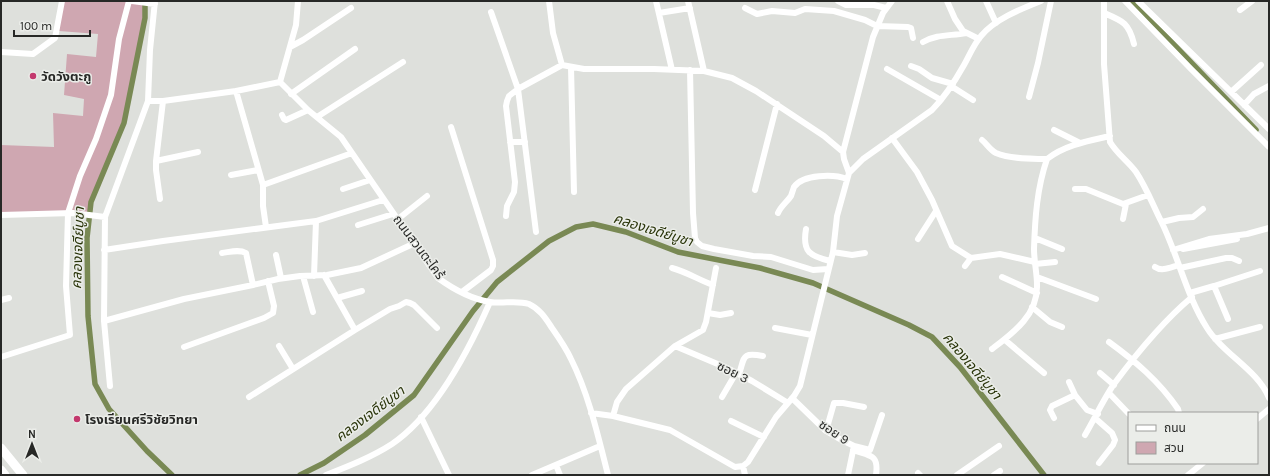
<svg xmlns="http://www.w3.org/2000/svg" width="1270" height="476" font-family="Karla,'Noto Sans Thai',sans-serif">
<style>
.green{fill:#cfa7b1}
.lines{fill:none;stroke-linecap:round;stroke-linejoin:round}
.canal{stroke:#798954;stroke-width:5.5}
.minor{stroke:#fff;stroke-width:6}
.highway{stroke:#fff;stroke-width:9}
.poi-dot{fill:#c3386d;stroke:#ebede9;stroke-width:1.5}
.labels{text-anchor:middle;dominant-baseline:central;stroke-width:3;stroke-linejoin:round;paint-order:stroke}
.poi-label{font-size:13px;font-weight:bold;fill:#272826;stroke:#ebede9;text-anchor:start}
.street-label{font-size:13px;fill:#272826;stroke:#ebede9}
.water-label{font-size:14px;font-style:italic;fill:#293409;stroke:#ebede9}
</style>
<rect width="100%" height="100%" fill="#dee0dc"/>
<path class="green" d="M63,1H145V18L124,123L91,202L90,215L1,213V145L54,147L53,113L83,116L84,99L64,95L67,54L96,57L98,34L59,31Z"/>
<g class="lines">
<path class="canal" d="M145,1V18L124,123L91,202L87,238L88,316L95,384L109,409L147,451L172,475
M1132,1L1256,130
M300,475L324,463L365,435L414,395L473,311L497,282L549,241L576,227L593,224L626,232L678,252L760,268L813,283L909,325L932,337L960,367L1044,475"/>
<path class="minor" d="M132,1L155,4
M298,1L296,25L280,82L308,110L341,137L438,278C453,289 472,299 490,302C503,304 517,300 529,304C540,309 546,319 552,328C559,338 566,348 571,359C589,395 598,436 608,475
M549,1L553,33L562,65
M656,1L672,70
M688,1L704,71
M838,1L846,5H874L886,8
M947,1L955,19L963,31L979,39
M986,1L996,23
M1104,1V64L1110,142C1117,154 1128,161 1136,172C1146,187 1153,205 1161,221C1178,255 1186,295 1207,328C1223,354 1258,370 1269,398
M1125,1L1191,69L1269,147
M1138,1L1269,129
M745,8L757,14L772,11L795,13L805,9L834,11L865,20L877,26L908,27L911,28L913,38
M1240,10L1252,1
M491,12L518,89L536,232
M659,13L690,8
M1104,13C1123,21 1129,23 1134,44
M923,42C937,34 951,36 966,33
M290,47L303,40L351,8
M1,52L33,54L55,38L62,1
M911,66L919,69L932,78L953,84
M571,67L574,192
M887,69L941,100
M690,70L693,213L695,238L697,242L702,246L714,249L753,256L771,257L813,270L828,269
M951,86L973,100
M236,91L263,185V206L266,227
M1231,92L1261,65
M291,94L355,49
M1029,97L1038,63L1051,1
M148,101L150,50L155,1
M1244,105L1254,94L1269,86
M282,115L284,119L286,120L308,110
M317,117L403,62
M451,127L493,260V266L491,270L462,292
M1054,130L1080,143
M892,138L917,172L932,200L952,246L971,258L1000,254L1035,262
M982,140C987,144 990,150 996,153C1010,159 1032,159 1047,159
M510,142H525
M156,161L198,152
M849,173L844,159L843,152L873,37L883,13L892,1
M231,175L258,170
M263,185L352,153
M343,189L370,180
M1075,189H1086L1123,204L1148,195
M755,190L777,104
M160,199L156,170V161L163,101
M778,213C781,206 787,202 791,196C792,193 793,190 794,187C803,174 834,174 847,179
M1,215L73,213L105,217
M506,216L507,206L514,192L515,182L506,106L507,101L509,96L518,89L562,65L584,69H654L704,71L732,78L756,91L824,136L843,152
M398,219L427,196
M1123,219L1126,204
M1162,222L1179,218L1193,217L1203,209
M358,225L393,214
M806,229C802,252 810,256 830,261
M1035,238L1062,249
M918,239L936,211
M1183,249L1237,239
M104,250L163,241L316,221
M1173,250L1209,239L1247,234L1269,228
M833,252L852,255L865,253
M222,253C230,252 239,249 246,253L253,285
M276,255L281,278
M1035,264L1055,262
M965,266L971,258
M1155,267C1162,272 1171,267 1179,265
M672,268C687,272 699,280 713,285
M1180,268L1226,258H1232L1239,261
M303,276L313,312
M314,276L316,221L383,200
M1002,277L1037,293
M1037,277L1096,299
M1214,286L1260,271
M1190,293L1214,286L1228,319
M337,298L362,291
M1,300L9,298
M1032,307L1050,322L1062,327
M708,313L720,315L731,313
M104,321L184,299L253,285L278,279L300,276L327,275L361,268L415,243
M775,328L812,335
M355,330L390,309L399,306L406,302L410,303L414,305L437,328
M1215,339L1260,327
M1005,340L1044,373
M1109,342C1135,361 1159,381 1178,409L1179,413
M279,346L293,369
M675,346L727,368L752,381L788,403
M184,347L264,318L273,313L274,306L268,281
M992,349C1013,333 1038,315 1037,285C1037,273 1034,261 1034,249C1035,218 1037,188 1047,159C1065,145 1088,141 1110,136
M1,357L70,335L66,286L68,213L80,176L96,139L111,95L119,39L129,1
M1100,373L1114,385
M739,374C745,357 741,352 763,356
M1069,382L1075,395
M110,386L104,321L105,217L148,101H163L236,91L280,82
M1109,393L1129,414
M249,397L355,330L324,275
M722,397L736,373
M792,398L826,431L838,438L854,446L848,475
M591,413L613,416L670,430L735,467L743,466L748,462L776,417L794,396L800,386L833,252L837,216L849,173L863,159L932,110C945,97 955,81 964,65C969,56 974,44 981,36C995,19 1021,9 1041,1
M613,416L617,402L626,389L675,346L703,330L706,322L716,268
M421,417L449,475
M1054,418L1050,410L1052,406L1075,395L1087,410L1098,414
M1095,418L1112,433L1115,440L1113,445L1099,463
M1257,419L1269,409
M731,421L764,437
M826,431L834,403H843L864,407
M1085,435C1095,418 1103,400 1114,384C1137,353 1162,322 1192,297
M854,446L870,450L882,415
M853,450C870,456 879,454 876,475
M556,465L560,475
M743,466L745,475
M918,473L920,475
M326,475C349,466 372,457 392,444C436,414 469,350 490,302
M532,475L600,446
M957,475L999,446
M994,475L1000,471
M1188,475L1203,463"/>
<path class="highway" d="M1,448L23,475
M1,470L5,475"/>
</g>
<g class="poi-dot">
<circle cx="33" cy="76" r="4"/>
<circle cx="77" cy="419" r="4"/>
</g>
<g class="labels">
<g class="poi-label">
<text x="41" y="76">วัดวังตะกู</text>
<text x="85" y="419">โรงเรียนศรีวิชัยวิทยา</text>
</g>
<g class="street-label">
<text transform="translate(419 247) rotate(53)">ถนนสวนตะไคร้</text>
<text transform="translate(733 372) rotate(26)">ซอย 3</text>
<text transform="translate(834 432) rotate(34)">ซอย 9</text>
</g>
<g class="water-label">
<text transform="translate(653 230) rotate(17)">คลองเจดีย์บูชา</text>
<text transform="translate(78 248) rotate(-88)">คลองเจดีย์บูชา</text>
<text transform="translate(972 366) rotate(50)">คลองเจดีย์บูชา</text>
<text transform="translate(370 414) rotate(-37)">คลองเจดีย์บูชา</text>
</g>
</g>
<rect width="1270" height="476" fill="none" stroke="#272826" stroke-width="4"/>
<rect x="1128" y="412" width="130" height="52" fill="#ebede9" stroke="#9d9e9b"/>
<rect x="1136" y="425" width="20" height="6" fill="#ffffff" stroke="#9d9e9b"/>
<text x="1164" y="432" font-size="12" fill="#272826">ถนน</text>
<rect x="1136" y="442" width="20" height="12" fill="#cfa7b1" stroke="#9d9e9b"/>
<text x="1164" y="452" font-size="12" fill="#272826">สวน</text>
<g transform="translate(32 444)" stroke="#ebede9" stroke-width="3" paint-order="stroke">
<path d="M0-3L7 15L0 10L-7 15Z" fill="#272826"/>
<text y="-6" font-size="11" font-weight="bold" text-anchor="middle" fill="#272826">N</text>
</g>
<path d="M14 30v6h76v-6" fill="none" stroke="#272826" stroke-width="2"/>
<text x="20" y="30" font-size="12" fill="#272826" stroke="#ebede9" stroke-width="3" paint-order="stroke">100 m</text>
</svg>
